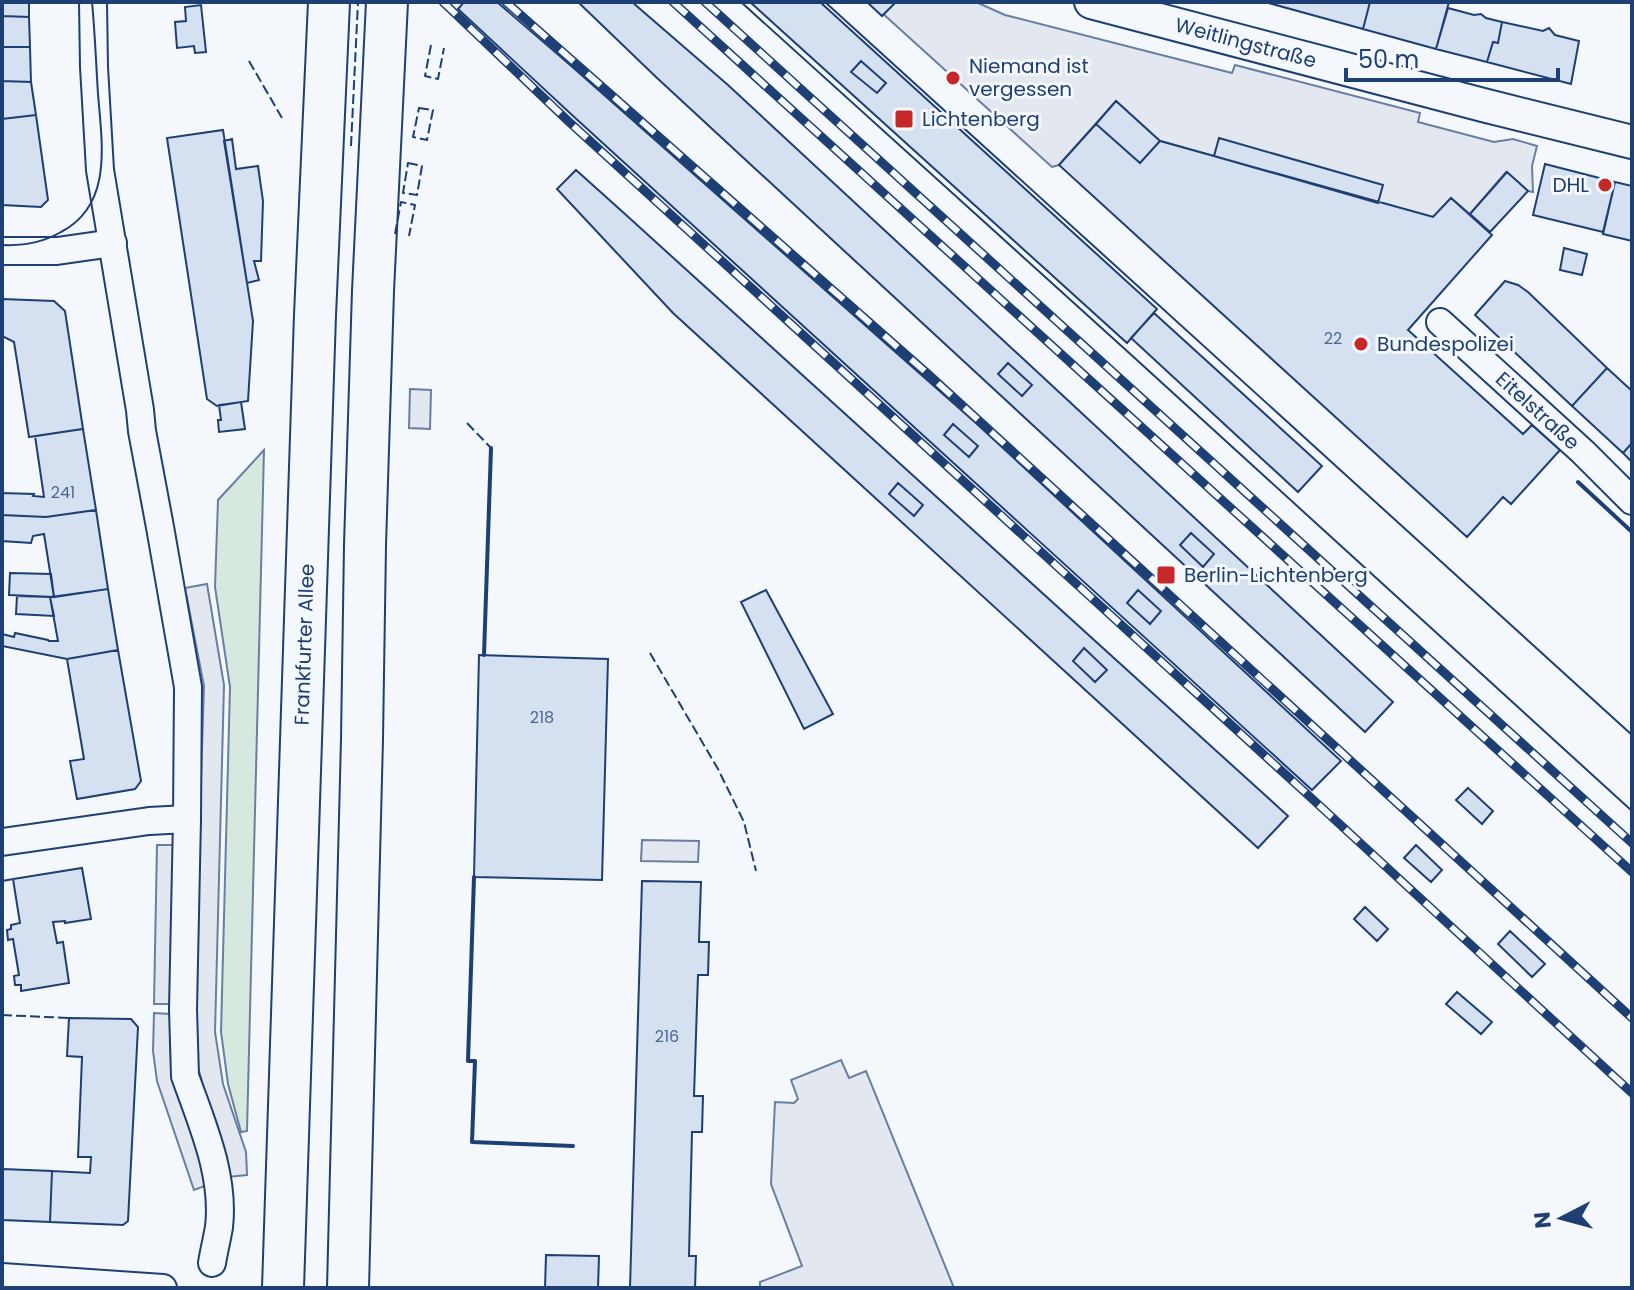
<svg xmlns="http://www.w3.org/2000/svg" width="1634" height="1290" font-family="Poppins,sans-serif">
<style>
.green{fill:#d7e8df;stroke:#687fa3;stroke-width:2}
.parking{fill:#e3e8f0;stroke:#687fa3;stroke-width:2}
.building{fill:#d5e0f0;stroke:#1d3f73;stroke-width:2}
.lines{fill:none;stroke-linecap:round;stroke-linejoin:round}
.minor-casing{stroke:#1d3f73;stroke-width:30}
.tertiary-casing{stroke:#1d3f73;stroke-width:36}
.primary-casing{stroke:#1d3f73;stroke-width:44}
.minor{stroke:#f4f7fb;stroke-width:26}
.tertiary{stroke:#f4f7fb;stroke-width:32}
.primary{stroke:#f4f7fb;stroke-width:40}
.tram{stroke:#1d3f73;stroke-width:2}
.rail-casing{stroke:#1d3f73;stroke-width:9}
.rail{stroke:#f4f7fb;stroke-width:6;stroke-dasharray:18;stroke-linecap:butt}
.fence{stroke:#1d3f73;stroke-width:2;stroke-dasharray:10 4;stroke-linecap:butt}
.wall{stroke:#1d3f73;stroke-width:4}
.poi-dot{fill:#c62828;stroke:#f4f7fb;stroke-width:3}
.labels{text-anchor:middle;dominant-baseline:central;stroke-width:6;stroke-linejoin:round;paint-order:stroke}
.number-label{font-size:16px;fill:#4b6792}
.street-label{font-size:20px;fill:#1d3f73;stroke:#f4f7fb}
.poi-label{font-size:20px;fill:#1d3f73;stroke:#f4f7fb;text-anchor:start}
</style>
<rect width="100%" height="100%" fill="#f4f7fb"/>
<path class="green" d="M264,450L247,1131L241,1132L228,1084L221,1032L230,687L215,587L218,500Z"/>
<path class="parking" d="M870,2H976L1005,15L1232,73L1235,65L1420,113L1418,122L1494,142L1513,139L1537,146L1532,166L1533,192L1528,191L1506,172L1470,214L1451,198L1433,217L1160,141L1116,101L1059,165L1052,167Z
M410,389L431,390L430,429L409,428Z
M207,584L224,685L215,1032L223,1084L246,1152L247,1175L228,1177L227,1157L210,1113L195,1055L193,1030L204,686L185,588Z
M642,840L699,841L698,862L641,861Z
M157,845H174L171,1004H154Z
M154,1013L170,1014L171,1063L173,1076L210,1184L194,1190L157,1081L153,1051Z
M841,1060L849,1078L866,1071L954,1288H760V1282L802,1266L771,1184L775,1102L794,1103L798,1099L791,1080Z"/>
<path class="building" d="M2,2H29V17L2,16Z
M464,2H497L569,64L977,424L1341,761L1312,790L572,115L458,9Z
M578,2H632L728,85L1393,702L1365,732L656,77Z
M750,2H820L1157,309L1127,343Z
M867,2H896L882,16Z
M1265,2H1370L1363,29Z
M1370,2H1449L1436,49L1363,29Z
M201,5L206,52L195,53L194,46L177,48L175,22L186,21L185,7Z
M1448,8L1474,15L1481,14L1486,18L1502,22L1498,43L1493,42L1487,62L1436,49Z
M2,16L29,17L30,47H2Z
M1502,22L1543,31L1549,28L1555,35L1579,41L1571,84L1487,62L1493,42L1498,43Z
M2,47H30L31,82L2,81Z
M861,61L886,83L877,93L851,72Z
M2,81L31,82L36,115L2,119Z
M1116,101L1160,141L1140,163L1096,124Z
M36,115L48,200L41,207L2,205V119Z
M1096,124L1140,163L1160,141L1433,217L1451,198L1492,235L1408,330L1523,434L1532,425L1560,450L1511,504L1503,497L1467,537L1059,165Z
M223,130L253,321L248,401L217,406L207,399L167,138Z
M1219,138L1383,185L1378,203L1214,156Z
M232,139L236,169L258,166L263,201L261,261H254L259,280L247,283L224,141Z
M1545,164L1615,182L1603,232L1533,215Z
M576,170L625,214L1288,816L1258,848L673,313L557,189Z
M1507,172L1528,191L1490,232L1470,214Z
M1615,182L1632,186V241L1603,234Z
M1564,248L1587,254L1582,275L1560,270Z
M1505,281L1518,285L1528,292L1607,368L1572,406L1475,315Z
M2,299L54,301L65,311L83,429L29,437L14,342L2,336Z
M1154,313L1322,466L1298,492L1131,338Z
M1008,363L1032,385L1022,396L998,374Z
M1607,368L1632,391V443L1623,453L1572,406Z
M241,402L245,429L219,432L218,420H221L219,405Z
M953,424L978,446L969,457L944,435Z
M83,429L96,510L46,517L2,515V493L34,494L33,496L44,497L35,436Z
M1632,443V462L1623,453Z
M898,483L923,505L914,516L889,494Z
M96,510L108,589L54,597L44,534L33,536L31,543L2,541V515L46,517Z
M1191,533L1214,554L1203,567L1180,545Z
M10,573L51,574L54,597L9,595Z
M108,589L118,650L67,659L2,646V634L14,637L15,633L48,640L49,641H58L50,597Z
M766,590L833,714L804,729L741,602Z
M1138,590L1161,611L1150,624L1127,603Z
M17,596L50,597L54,616L16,614Z
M1084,648L1107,670L1095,682L1073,661Z
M118,650L141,781L135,789L77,799L70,761L84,759L67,659Z
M479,655L608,659L602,880L474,877Z
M1468,788L1493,811L1482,824L1456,800Z
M1416,845L1442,870L1431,882L1404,858Z
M82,868L91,919L65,923V921L53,922L57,943L63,942L69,983L21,991V985H15L14,976L19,975L13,939L8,940L7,930L11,929V925L20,923L13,879Z
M642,881L701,882L699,942H709L708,975H698L694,1096H703L702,1132H692L689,1256H696L695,1288H630Z
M1365,907L1388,929L1377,941L1354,919Z
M1510,931L1545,964L1532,977L1498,944Z
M1457,992L1492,1022L1481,1034L1446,1004Z
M69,1018L131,1019L138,1027L128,1221L123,1225L50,1222L52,1171L90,1173L91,1157H78L82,1057L67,1056Z
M2,1169L52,1171L50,1222L2,1220Z
M546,1255L599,1256L598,1288H545Z"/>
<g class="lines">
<defs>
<g id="minor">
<path d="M93,2L94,67L100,170L140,410L142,431L160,527L188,687L187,819L183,1009L185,1076C202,1124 225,1175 219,1227C217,1239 214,1251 212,1263"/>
<path d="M2,251H57L113,243"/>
<path id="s1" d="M1440,322L1583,452L1632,501"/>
<path d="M2,842L149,821L187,819"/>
<path d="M2,1277L163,1288"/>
</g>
<g id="tertiary">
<path id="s2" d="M1091,2L1483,105L1632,142"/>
</g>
<g id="primary">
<path id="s3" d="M283,1288L315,315L329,2"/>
<path d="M348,1288L362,739L365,545L373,291L387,2"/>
</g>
</defs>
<use href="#minor" class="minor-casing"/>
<use href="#tertiary" class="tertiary-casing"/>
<use href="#primary" class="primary-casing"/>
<use href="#minor" class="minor"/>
<use href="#tertiary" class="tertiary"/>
<use href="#primary" class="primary"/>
<path class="tram" d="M741,2L1127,351L1632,811
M825,2L1632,735
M2,245C23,246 42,243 61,232C113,205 102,144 98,94C96,63 95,33 92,2"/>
<defs>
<path id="rail" d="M443,2L567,120L1308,795L1632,1093
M506,2L929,375L1632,1018
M673,2L1632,872
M705,2L1632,843"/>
</defs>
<use href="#rail" class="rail-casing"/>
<use href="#rail" class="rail"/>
<path class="fence" d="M431,45L425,76L438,79L444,48
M249,61L282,118
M419,108L433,110L427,140L413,137Z
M351,146L358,2
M408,163L422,166L417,195L403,193Z
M395,234L401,202L415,205L409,236
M467,423L491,448
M650,653L718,769L744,822L756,871
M2,881L13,879
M2,1015L69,1018"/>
<path class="wall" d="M1578,482L1632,532
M484,655L491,448
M474,877L468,1061H475L472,1142L573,1146"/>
</g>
<g class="poi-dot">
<circle cx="953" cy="78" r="8"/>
<rect x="894" y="109" width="20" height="20" rx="4"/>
<circle cx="1605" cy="185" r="8"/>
<circle cx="1361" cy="344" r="8"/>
<rect x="1156" y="565" width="20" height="20" rx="4"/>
</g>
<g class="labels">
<g class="number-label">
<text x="1333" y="338">22</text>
<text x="63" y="492">241</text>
<text x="542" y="717">218</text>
<text x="667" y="1036">216</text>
</g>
<g class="street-label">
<text stroke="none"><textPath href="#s2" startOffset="160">Weitlingstraße</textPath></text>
<text stroke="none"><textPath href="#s1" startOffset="132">Eitelstraße</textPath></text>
<text stroke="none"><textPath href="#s3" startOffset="644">Frankfurter Allee</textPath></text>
</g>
<g class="poi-label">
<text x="969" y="66">Niemand ist<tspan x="969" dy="23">vergessen</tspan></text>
<text x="922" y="119">Lichtenberg</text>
<text x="1589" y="185" text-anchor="end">DHL</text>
<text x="1377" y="344">Bundespolizei</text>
<text x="1184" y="575">Berlin-Lichtenberg</text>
</g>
</g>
<rect width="1634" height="1290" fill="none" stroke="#1d3f73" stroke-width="8"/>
<g transform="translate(1562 1218) rotate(264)" stroke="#f4f7fb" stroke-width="6" paint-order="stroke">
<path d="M0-6L14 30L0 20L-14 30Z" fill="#1d3f73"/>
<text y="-12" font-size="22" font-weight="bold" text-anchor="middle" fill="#1d3f73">N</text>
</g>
<path d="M1346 68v12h212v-12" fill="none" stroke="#1d3f73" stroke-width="4"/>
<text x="1358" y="68" font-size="24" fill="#1d3f73" stroke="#f4f7fb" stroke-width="6" paint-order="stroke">50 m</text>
</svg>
